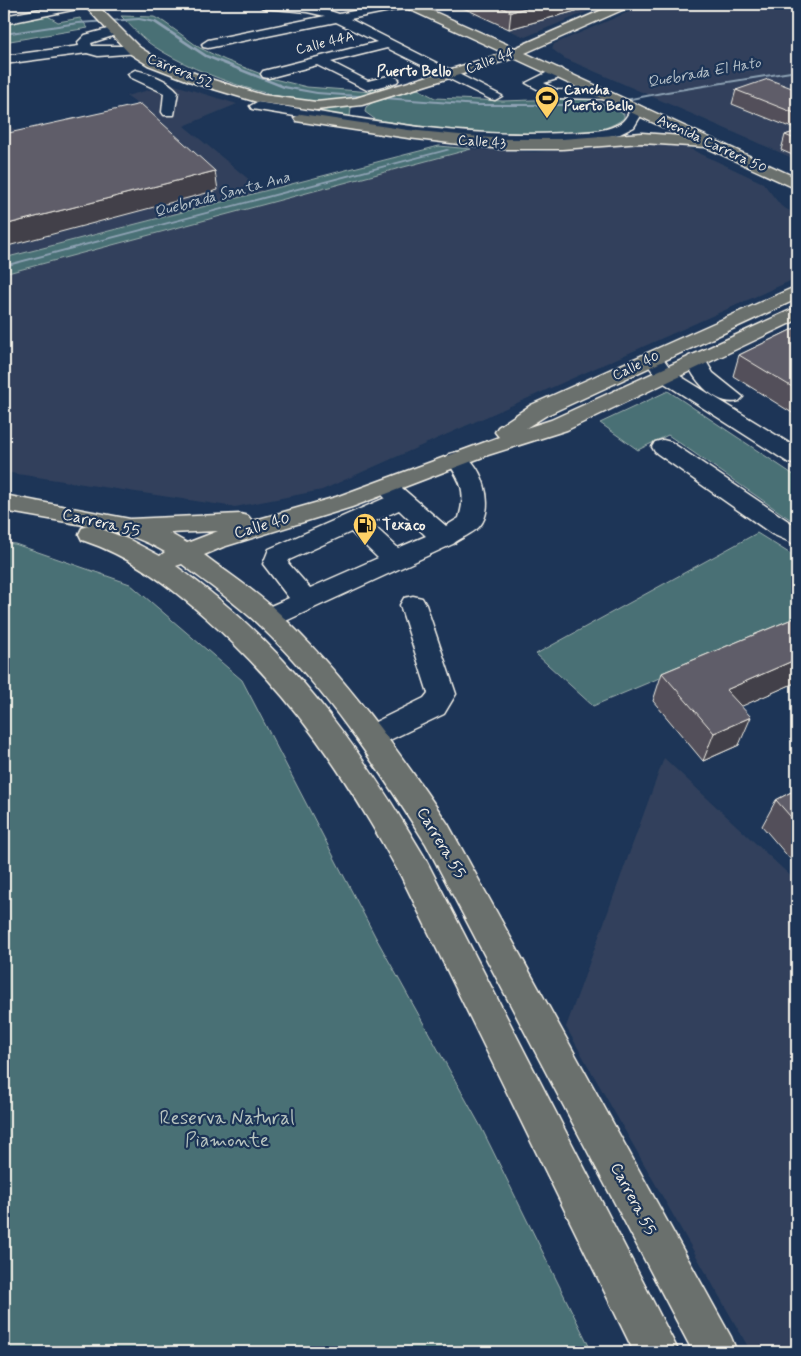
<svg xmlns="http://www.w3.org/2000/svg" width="801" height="1356" font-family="Mynerve,sans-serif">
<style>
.built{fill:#31415c}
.green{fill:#497074;stroke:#9eb0ae}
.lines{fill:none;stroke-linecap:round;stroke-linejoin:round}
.stream{fill:#8ea2b4;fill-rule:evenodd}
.minor-casing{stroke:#f4f1e8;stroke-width:3}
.major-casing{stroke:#f4f1e8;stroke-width:3}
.minor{fill:#1d3557;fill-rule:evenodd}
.major{fill:#6b706d;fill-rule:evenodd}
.wall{fill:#52505a;stroke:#f4f1e8}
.shaded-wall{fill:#42414a;stroke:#f4f1e8}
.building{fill:#5f5d69;stroke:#f4f1e8}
.labels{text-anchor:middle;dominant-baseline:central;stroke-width:4.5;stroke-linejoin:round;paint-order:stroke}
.far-street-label{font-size:14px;fill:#f4f1e8;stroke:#1d3557}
.far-poi-label{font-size:14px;font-weight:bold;fill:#f4f1e8;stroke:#1d3557;text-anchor:start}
.far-neighbourhood-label{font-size:15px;font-weight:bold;fill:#f4f1e8;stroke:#1d3557}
.far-water-label{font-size:15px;font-style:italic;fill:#b8c3ca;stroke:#1d3557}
.street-label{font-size:16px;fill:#f4f1e8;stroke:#1d3557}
.poi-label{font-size:16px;font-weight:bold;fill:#f4f1e8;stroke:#1d3557;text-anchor:start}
.near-park-label{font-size:19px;fill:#b8c4bf;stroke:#1d3557}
</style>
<rect width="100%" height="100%" fill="#1d3557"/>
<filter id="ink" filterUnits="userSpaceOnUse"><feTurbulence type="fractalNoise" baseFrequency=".02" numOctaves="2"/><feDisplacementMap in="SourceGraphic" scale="10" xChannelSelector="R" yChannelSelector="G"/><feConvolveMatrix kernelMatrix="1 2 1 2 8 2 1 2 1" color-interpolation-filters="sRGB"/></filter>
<g filter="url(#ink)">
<path class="built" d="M450,4H606L525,37Z
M647,4H797V160L564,58L552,49L554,44Z
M172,84L237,104L184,126L263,191L4,258V119L22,138L145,109L126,96Z
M647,143L682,145L763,183L781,206L797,215V278L322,490L235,507L4,472V274L471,149L534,152Z
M664,758L797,882V1352H751L566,1027Z"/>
<path class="green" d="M46,15L58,22L80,18L88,28L4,42V22Z
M121,16L154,17L164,22L200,48L225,60L274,79L307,87L372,92L367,89L389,82L397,86C379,91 360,97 342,100C288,108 200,76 155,47C142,39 132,27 121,16Z
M418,89L435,98L503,101L590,98L624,114V118C582,153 430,127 376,120L365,112L366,107L373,102Z
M257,101C291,108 322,108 356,104L351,108L350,117Z
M439,146L471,149L4,274V258Z
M668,391L797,477V524L668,435L638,450L600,423Z
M757,533L797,558V620L593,706L536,654Z
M4,543L15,544L130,584L242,680L375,936L481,1127L592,1352H4Z"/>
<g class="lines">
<path class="stream" d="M139,18L156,21L207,55L285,86L317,92L478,104H600L667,91L797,70V72L667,93L600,106H478L317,94L283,88L205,57L154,23L139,20L78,24L4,35V33L78,22Z
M447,149L450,150L4,267V265Z"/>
<defs>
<path id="minor" d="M66,4H88L82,8L4,24V16Z
M257,4H308L339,14L388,4H411L405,8L350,19L502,96L495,100L490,99L387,48L331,62L368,81L392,75L399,79L397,82L367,90L317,65L268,78L263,77L261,74L263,71L377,42L336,22L208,48L203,47L202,44L208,40L325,16L307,12L263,8Z
M115,27L121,31L119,34L91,43L92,46H134L139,47L141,50L139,53L98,56L87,53L4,64V56L79,46L78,42L85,35Z
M556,68L561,69L563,72L557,79L544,83L557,90L607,91L614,95L607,99L554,98L526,83Z
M135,70C149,73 169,80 178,92L174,115H164L162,112L164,93L130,77L128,74Z
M257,102C358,118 460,139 563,133C581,132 607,133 622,122C627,118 629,111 633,106L638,105L645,109L634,127L620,134L588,140L535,144L496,143L416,136L252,109L250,106Z
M653,352L660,354L672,371L797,448V465L789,463L658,379L643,358L646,354Z
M696,354L703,356L713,373L743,397L739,401C716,407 693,380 686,360L689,356Z
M663,440L671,442L797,527V545L772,534L655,452L652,447L655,442Z
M457,452C482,458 497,508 479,527C472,534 460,538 453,544L277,625L268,628L259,625L255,618L259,611L289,598L263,564L269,549L385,498L375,487L379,482L387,480L395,482L446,526L459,518C467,490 461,482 446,459L449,454ZM399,510L426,536L398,548L371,523ZM351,532L378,558L310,588L288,563L289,560Z
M413,596L422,598L426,605L456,694L444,714L371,749L361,745L357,737L361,729L424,698L428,693L400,605L404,598Z"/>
<path id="major" d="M83,4H96L139,47L158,59L207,78L263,95L316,102L356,98L504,53L404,7L402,4H417L515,48L616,4H631L629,7L525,53L797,178V189L705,147L642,143L562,149H501L408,138L296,121L294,118L301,114L408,130L501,139H562L642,133L682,136L514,58L362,105L316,110L257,102L197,84L148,65L129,53Z
M797,286V299L547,415L526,428L551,420L797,307V320L567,430L488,455L352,507L223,547L204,555C229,574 257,592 279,613C345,676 398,750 448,824L731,1337L737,1352H693L426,844C377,767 326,689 260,626C236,603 208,584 182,564L176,566C286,644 356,742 424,856L679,1352H634L401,876C345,775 293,695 206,618C169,585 130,556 82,540L79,534L82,528L89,526L4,511V495L130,519L240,514L248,516L252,521L336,497L499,437L495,432L498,427L531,405ZM99,528C122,532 145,540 165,552L160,556L130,540ZM218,531L187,543L169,533Z"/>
</defs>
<use href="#minor" class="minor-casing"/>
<use href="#major" class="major-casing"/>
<use href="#minor" class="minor"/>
<use href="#major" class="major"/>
</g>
<path class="wall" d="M455,4H583V9L509,29Z
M736,90H797V130L732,104Z
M797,131V157L781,150L785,135Z
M797,327V416L733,376L739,355Z
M797,617V682L741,706L739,745L703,761L653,701L662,673Z
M797,789V867L762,826L776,800Z"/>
<path class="shaded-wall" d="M541,4H583V9L509,29L511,12Z
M215,171L218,190L4,247V225Z
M797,659V682L715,718L726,690Z
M751,717L739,745L703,761L714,733Z"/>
<path class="building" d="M493,4H541L511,12Z
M768,79L797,90V114L736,90Z
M141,104L215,171L4,225V134Z
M797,131V140L785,135Z
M797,327V390L739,355Z
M797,617V659L726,690L751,717L714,733L662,673Z
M797,789V824L776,800Z"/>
</g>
<defs>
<symbol id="stadium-pin" viewBox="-11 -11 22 30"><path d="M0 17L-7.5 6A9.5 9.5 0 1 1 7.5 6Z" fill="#ffd166" stroke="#1d3557"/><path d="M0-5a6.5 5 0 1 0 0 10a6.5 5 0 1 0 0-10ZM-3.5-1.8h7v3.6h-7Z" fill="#111"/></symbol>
<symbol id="fuel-pin" viewBox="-11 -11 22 30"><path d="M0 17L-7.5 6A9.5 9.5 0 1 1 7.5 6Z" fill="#ffd166" stroke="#1d3557"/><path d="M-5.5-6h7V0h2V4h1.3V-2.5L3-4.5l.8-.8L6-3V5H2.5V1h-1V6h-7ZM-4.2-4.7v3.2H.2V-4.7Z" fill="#111"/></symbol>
</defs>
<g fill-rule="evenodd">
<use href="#stadium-pin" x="533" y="84" width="28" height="38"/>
<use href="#fuel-pin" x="351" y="511" width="28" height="38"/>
</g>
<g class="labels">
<g class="far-street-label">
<text transform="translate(325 43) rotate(-14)">Calle 44A</text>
<text transform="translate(490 61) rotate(-20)">Calle 44</text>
<text transform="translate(180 71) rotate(22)">Carrera 52</text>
<text transform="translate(482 142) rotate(4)">Calle 43</text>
<text transform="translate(712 144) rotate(25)">Avenida Carrera 50</text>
<text transform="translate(636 366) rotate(-25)">Calle 40</text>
</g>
<g class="far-poi-label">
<text x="564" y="90">Cancha<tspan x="564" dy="16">Puerto Bello</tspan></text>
</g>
<g class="far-neighbourhood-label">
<text x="414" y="72">Puerto Bello</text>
</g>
<g class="far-water-label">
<text transform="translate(704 73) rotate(-10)">Quebrada El Hato</text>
<text transform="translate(222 195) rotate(-15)">Quebrada Santa Ana</text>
</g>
<g class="street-label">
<text transform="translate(101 523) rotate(13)">Carrera 55</text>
<text transform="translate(262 526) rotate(-16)">Calle 40</text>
<text transform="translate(441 843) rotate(59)">Carrera 55</text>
<text transform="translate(633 1199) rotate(62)">Carrera 55</text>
</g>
<g class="poi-label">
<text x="382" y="525">Texaco</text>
</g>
<g class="near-park-label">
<text x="227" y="1118">Reserva Natural<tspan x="227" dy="22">Piamonte</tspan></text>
</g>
</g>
<rect width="801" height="1356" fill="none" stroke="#1d3557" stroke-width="20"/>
<rect x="10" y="10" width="781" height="1336" fill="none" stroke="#f4f1e8" stroke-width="2" filter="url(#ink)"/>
</svg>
